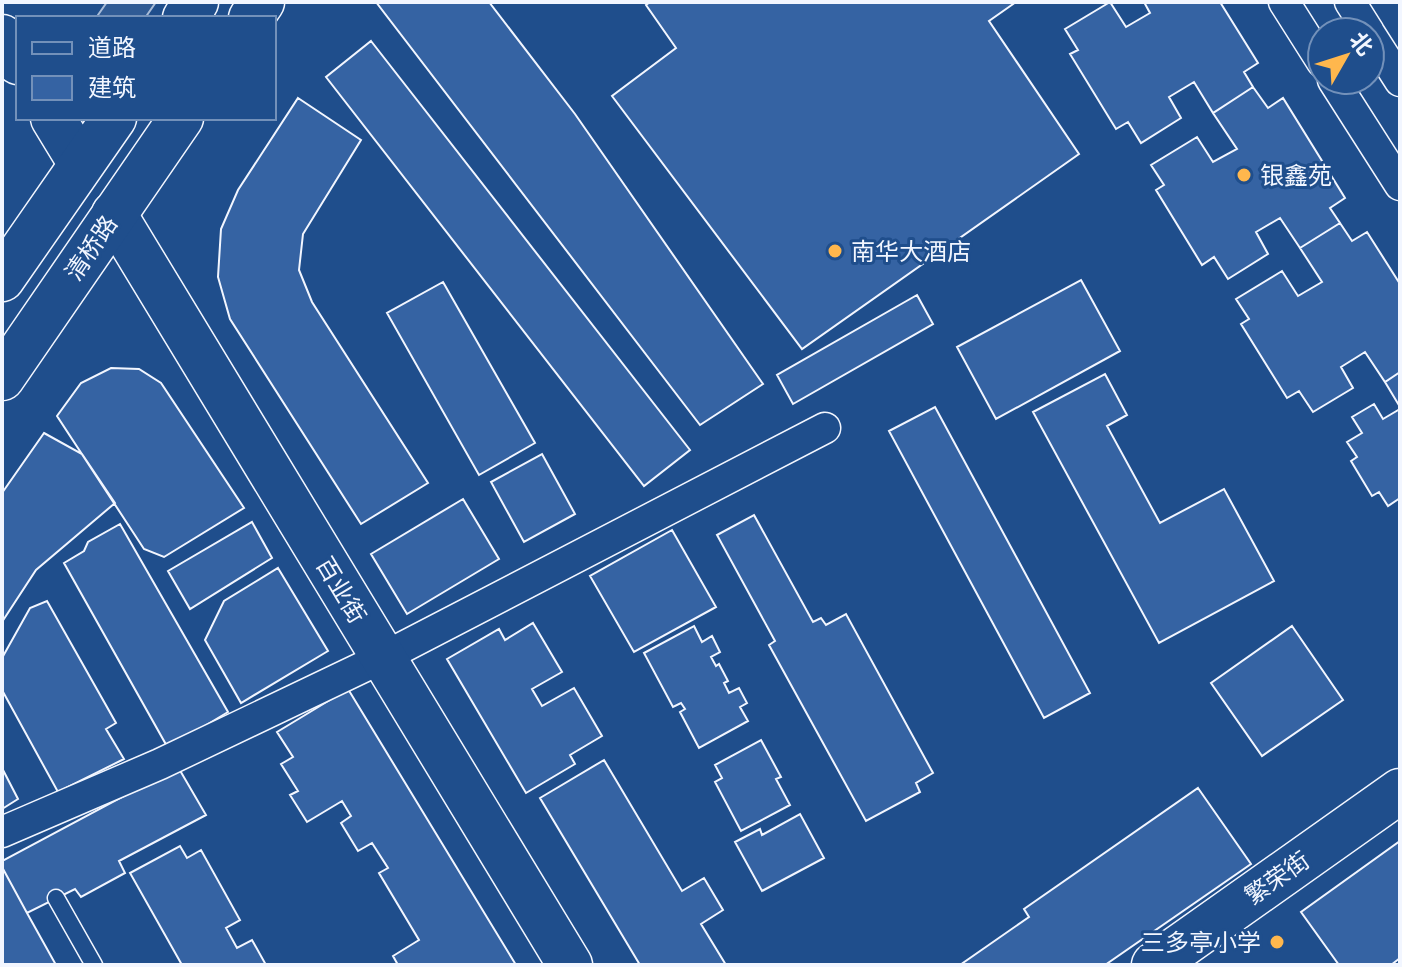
<svg xmlns="http://www.w3.org/2000/svg" width="1402" height="967" font-family="'Crimson Pro','Noto Sans SC',serif">
<style>
.parking{fill:#305b95;stroke:#a8bbd7;stroke-width:2}
.building{fill:#3563a3;stroke:#f2f6ff;stroke-width:2}
.lines{fill:none;stroke-linecap:round;stroke-linejoin:round}
.lane-casing{stroke:#f2f6ff;stroke-width:19}
.street-casing{stroke:#f2f6ff;stroke-width:33}
.secondary-casing{stroke:#f2f6ff;stroke-width:47}
.primary-casing{stroke:#f2f6ff;stroke-width:47}
.lane{stroke:#1f4e8c;stroke-width:16}
.street{stroke:#1f4e8c;stroke-width:30}
.secondary{stroke:#1f4e8c;stroke-width:44}
.primary{stroke:#1f4e8c;stroke-width:44}
.poi-dot{fill:#ffb74d;stroke:#1f4e8c;stroke-width:3}
.labels{text-anchor:middle;dominant-baseline:central;stroke-width:6;stroke-linejoin:round;paint-order:stroke}
.poi-label{font-size:24px;fill:#f2f6ff;stroke:#1f4e8c;text-anchor:start}
.street-label{font-size:24px;fill:#f2f6ff;stroke:#1f4e8c}
</style>
<rect width="100%" height="100%" fill="#1f4e8c"/>
<path class="parking" d="M107,2H156L145,18H102L98,15Z"/>
<path class="building" d="M376,2H489L575,114L763,384L700,425Z
M650,2H1016L989,21L1079,154L802,349L612,96L676,48L646,5Z
M1110,2L1126,27L1150,13L1144,2H1220L1258,63L1244,72L1253,87L1213,113L1194,82L1169,97L1181,118L1141,143L1128,122L1116,129L1070,54L1078,50L1065,29Z
M371,41L690,450L644,486L326,77Z
M1253,87L1268,108L1283,98L1345,198L1330,208L1340,223L1300,248L1280,218L1256,232L1268,254L1228,279L1214,257L1202,265L1156,190L1164,185L1151,165L1197,137L1213,162L1237,149L1213,113Z
M298,98L361,140L303,234L299,270L312,302L428,483L361,524L230,319L218,277L221,229L238,190Z
M1340,223L1352,241L1367,232L1400,284V372L1385,382L1365,352L1341,367L1353,388L1313,412L1299,391L1287,398L1241,324L1249,319L1236,299L1282,271L1298,296L1322,282L1300,248Z
M1081,280L1120,351L996,419L957,347Z
M443,282L535,443L479,475L387,313Z
M917,295L933,324L793,404L777,375Z
M111,368L139,369L161,383L244,508L164,557L144,549L57,416L81,383Z
M1400,372V407L1385,382Z
M1105,374L1127,415L1107,426L1160,523L1224,489L1274,581L1159,643L1033,412Z
M1374,404L1383,419L1400,409V498L1388,506L1379,492L1372,496L1351,461L1357,457L1347,442L1362,433L1352,417Z
M935,407L1090,693L1044,718L889,431Z
M44,433L82,454L115,503L36,570L2,622V493Z
M542,454L575,514L524,542L491,482Z
M463,499L499,559L407,614L371,554Z
M754,515L813,622L821,618L826,625L846,614L933,773L916,783L920,792L866,821L769,645L775,641L717,535Z
M252,522L272,558L190,609L168,571Z
M120,524L228,712L168,748L64,563L84,551L88,542Z
M672,530L716,607L634,652L590,576Z
M278,568L328,651L241,703L205,640L224,601Z
M47,601L116,723L106,729L124,759L58,792L2,690V658L30,608Z
M533,623L562,672L532,689L542,706L574,688L602,736L570,755L575,764L526,793L447,659L499,629L505,640Z
M694,626L702,642L712,636L720,652L711,657L716,666L719,664L728,681L724,683L729,693L739,688L747,703L740,707L748,721L699,748L680,712L685,709L681,703L673,707L644,653Z
M1292,626L1343,700L1262,756L1211,683Z
M348,689L516,965H398L393,956L419,940L379,873L388,868L372,843L358,851L341,823L351,816L342,801L307,822L290,795L298,791L281,764L293,757L277,732Z
M761,740L781,777L776,779L790,805L741,831L715,782L722,778L715,765Z
M604,760L682,891L704,878L723,910L701,924L726,965H640L540,798Z
M178,767L206,815L119,861L125,873L81,897L75,889L27,913L2,867V861Z
M2,768L18,799L2,809Z
M1198,788L1251,864L1105,965H960L1029,917L1024,909Z
M800,814L824,858L762,891L735,842L760,829L762,835Z
M1400,841V958L1391,965H1339L1301,912Z
M180,846L187,858L201,850L240,920L226,928L237,948L252,940L266,965H182L130,873Z
M2,867L27,913L56,965H2Z"/>
<g class="lines">
<defs>
<path id="lane" d="M56,898L94,965"/>
<path id="street" d="M1284,2L1322,62
M1350,2L1369,32
M1370,34L1400,81
M1333,80L1400,185
M2,832L160,764L382,658L825,428"/>
<path id="secondary" d="M2,37L18,62
M53,118L81,164
M114,214L570,965
M1154,965L1400,791"/>
<path id="primary" d="M185,18L196,2
M251,18L262,2
M2,279L114,118
M2,378L181,118"/>
</defs>
<use href="#lane" class="lane-casing"/>
<use href="#street" class="street-casing"/>
<use href="#secondary" class="secondary-casing"/>
<use href="#primary" class="primary-casing"/>
<use href="#lane" class="lane"/>
<use href="#street" class="street"/>
<use href="#secondary" class="secondary"/>
<use href="#primary" class="primary"/>
</g>
<g class="poi-dot">
<circle cx="1244" cy="175" r="8"/>
<circle cx="835" cy="251" r="8"/>
<circle cx="1277" cy="942" r="8"/>
</g>
<g class="labels">
<g class="poi-label">
<text x="1260" y="175">银鑫苑</text>
<text x="851" y="251">南华大酒店</text>
<text x="1261" y="942" text-anchor="end">三多亭小学</text>
</g>
<g class="street-label">
<text transform="translate(91 248) rotate(-56)">清桥路</text>
<text transform="translate(341 590) rotate(59)">百业街</text>
<text transform="translate(1277 878) rotate(-35)">繁荣街</text>
</g>
</g>
<rect width="1402" height="967" fill="none" stroke="#f2f6ff" stroke-width="8"/>
<rect x="16" y="16" width="260" height="104" fill="#1f4e8c" stroke="#7391ba" stroke-width="2"/>
<rect x="32" y="42" width="40" height="12" fill="#1f4e8c" stroke="#7391ba" stroke-width="2"/>
<text x="88" y="56" font-size="24" fill="#f2f6ff">道路</text>
<rect x="32" y="76" width="40" height="24" fill="#3563a3" stroke="#7391ba" stroke-width="2"/>
<text x="88" y="96" font-size="24" fill="#f2f6ff">建筑</text>
<g transform="translate(1346 56) rotate(51)"><circle r="38" fill="#1f4e8c" stroke="#7391ba" stroke-width="2"/>
<path d="M0-6L14 30L0 20L-14 30Z" fill="#ffb74d"/>
<text y="-12" font-size="22" font-weight="bold" text-anchor="middle" fill="#f2f6ff">北</text>
</g>
</svg>
